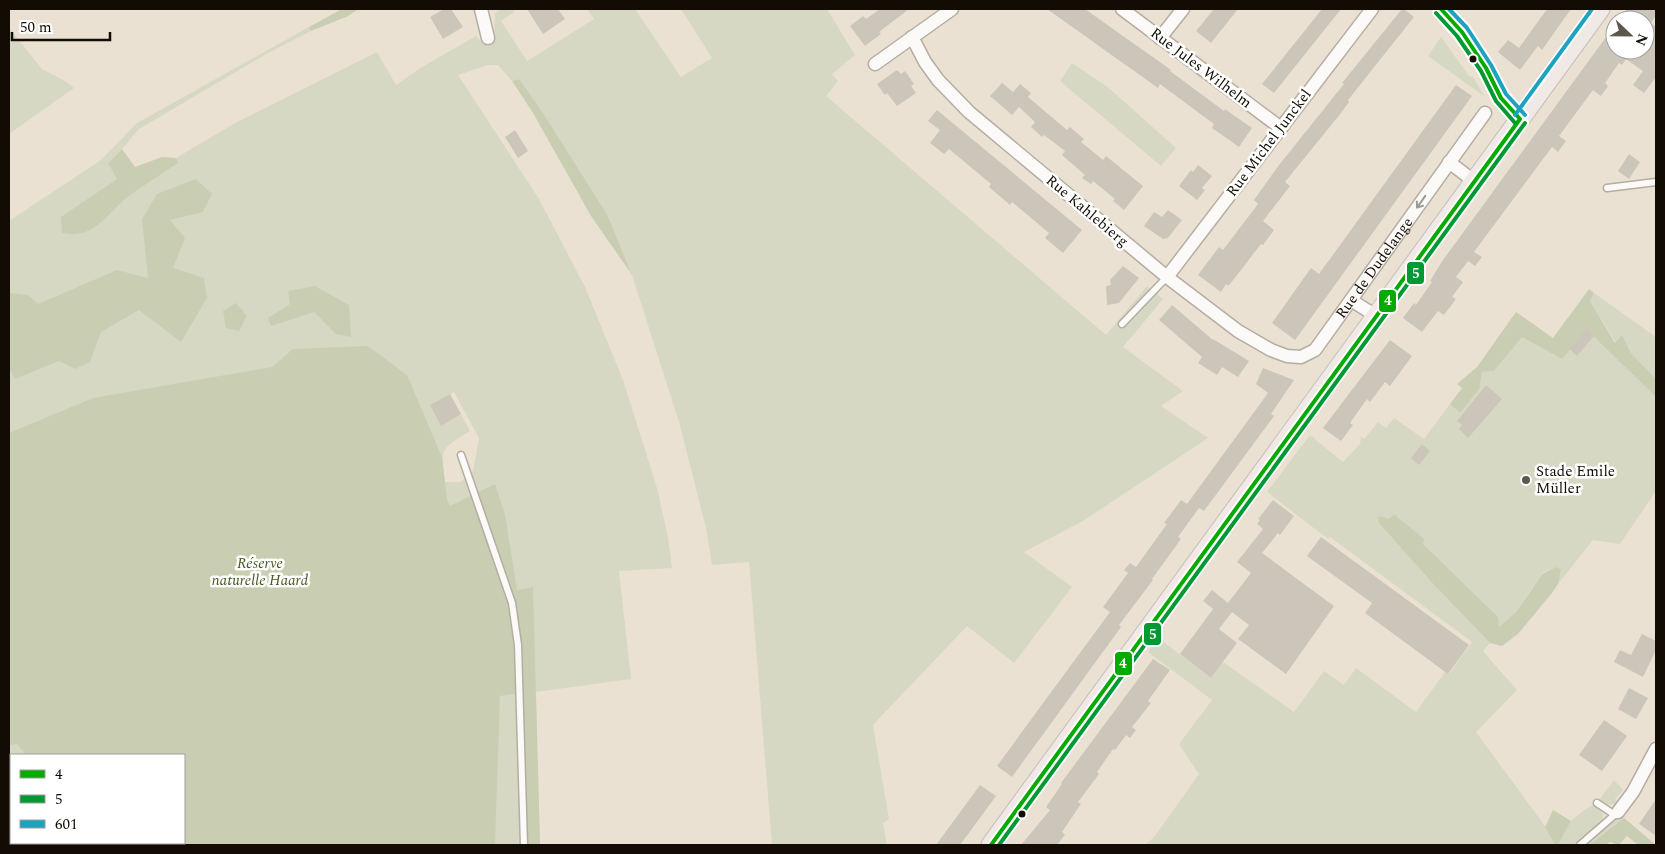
<svg xmlns="http://www.w3.org/2000/svg" width="1665" height="854" font-family="Spectral,serif">
<style>
.green{fill:#d6d8c4;fill-rule:evenodd}
.forest{fill:#c9ceb2}
.building{fill:#ccc6ba}
.lines{fill:none;stroke-linecap:round;stroke-linejoin:round}
.lane-casing{stroke:#b4ada2;stroke-width:9}
.street-casing{stroke:#b4ada2;stroke-width:15}
.primary-casing{stroke:#c4bfb8;stroke-width:21}
.lane{stroke:#fcfaf8;stroke-width:6}
.street{stroke:#fcfaf8;stroke-width:12}
.primary{stroke:#f1e9e5;stroke-width:19}
.bus-1-casing{stroke:#fff;stroke-width:8}
.bus-2-casing{stroke:#fff;stroke-width:8}
.bus-3-casing{stroke:#fff;stroke-width:8}
.bus-1{stroke:#06aa01;stroke-width:4}
.bus-2{stroke:#093;stroke-width:4}
.bus-3{stroke:#1da2c0;stroke-width:4}
.oneway{stroke:#9e9b96}
.bus-dot{fill:#120c04;stroke:#fff;stroke-width:2}
.poi-dot{fill:#5e574c;stroke:#fff;stroke-width:2}
.labels{text-anchor:middle;dominant-baseline:central;stroke-width:5;stroke-linejoin:round;paint-order:stroke}
.street-label{font-size:15px;fill:#120c04;stroke:#fff}
.poi-label{font-size:15px;fill:#120c04;stroke:#fff;text-anchor:start}
.park-label{font-size:15px;font-style:italic;fill:#455920;stroke:#fff}
.line-badge{stroke:#fff;stroke-width:2}
.badge-label{font-size:14px;text-anchor:middle;font-weight:bold;fill:#fff}
</style>
<rect width="100%" height="100%" fill="#eae1d2"/>
<path class="green" d="M501,9H512L514,12L501,21L527,61L594,19L587,9H635L681,77L712,58L681,9H827L855,55L832,74L838,81L826,96L1106,335L1147,286L1163,299L1123,347L1183,391L1161,406L1208,438L1083,521L1024,552L1072,587L1014,663L967,626L873,725L889,819L883,823L887,845H772L749,562L712,565L706,528L679,422L632,275L608,216L519,79L512,81L498,65H488L458,75L539,199L585,287L623,380L657,488L668,537L672,568L619,571L631,679L536,692L540,845H9V221L101,160L137,123L309,27L311,31L268,53L139,129L122,149L108,163L118,179L178,163L176,158L235,123L377,52L396,85L422,67L476,36L485,45L494,39L495,13ZM454,392L479,438L473,471L461,482H445C441,447 440,450 470,431L461,414L441,425L430,405ZM11,755H184V843H11Z
M9,28L42,69L65,81L74,88L9,134Z
M1441,37L1469,76L1473,77L1485,97L1428,56Z
M1072,63L1109,88L1176,148L1161,166L1060,81Z
M1594,293L1656,337V379L1631,353L1622,336L1616,343L1590,301Z
M1587,329L1656,397V491L1620,544L1593,540L1558,584L1560,569L1556,567L1542,573L1517,611L1499,627L1389,519L1379,517L1378,522L1435,586L1490,643L1483,651L1517,690L1476,732L1545,826L1555,845H1145L1155,836L1199,774L1179,744L1212,700L1148,652L1158,638L1211,678L1223,662L1294,712L1324,671L1344,685L1356,668L1416,712L1445,672L1449,674L1472,642L1330,537L1328,539L1267,492L1310,435L1343,462L1360,444L1361,436L1364,439L1378,422L1386,428L1394,418L1424,439L1450,404L1460,413L1482,372L1494,371L1522,336L1562,358Z
M1614,780L1623,790L1615,799L1619,802L1615,804L1605,805L1601,809L1603,816L1599,828L1618,812L1624,818L1589,845H1558L1571,821L1584,810L1597,803Z"/>
<path class="forest" d="M342,9H359L346,17L311,31L309,27Z
M519,79L543,113L608,216L632,275L591,216L533,113L512,81Z
M122,149L135,167L162,157L176,158L178,163C162,174 145,184 129,196C106,213 96,240 62,233L61,217L117,179L108,163Z
M196,179L212,194L203,212L170,220L185,238L173,268L204,278L207,298L181,342L139,310L101,332L90,362L75,369L59,361L15,379L9,368V293L28,295L38,304L117,270L148,278L142,219L157,194Z
M315,286L349,305L351,337L336,334L314,312L271,326L268,318L290,304L288,291Z
M1589,289L1594,293L1590,301L1615,343L1622,335L1631,353L1656,379V397L1587,330L1562,359L1522,337L1494,371L1482,372L1479,389L1460,413L1450,404L1462,388L1457,384L1477,367L1516,312L1553,338Z
M236,303L247,316L239,331L226,328L223,311Z
M368,346L407,375L442,457L447,499L450,506L495,484L505,515L517,590L533,587L540,845H524L519,693L500,696L495,845H139L145,843H184V755H26L17,744L9,745V433L93,398L272,367L293,349Z
M1394,514L1424,539L1423,544L1498,617L1499,627L1517,611L1542,574L1556,567L1561,569L1558,584L1552,593L1518,634L1502,646L1490,643L1435,586L1378,522L1379,516L1389,519Z
M1553,810L1571,821L1558,845H1555L1545,827Z
M1624,818L1656,845H1638L1627,836L1619,845L1610,842L1606,845H1589Z"/>
<path class="building" d="M444,9H451L463,27L443,39L430,17Z
M527,9H558L565,19L543,34Z
M880,9H909L879,32L881,34L865,46L850,26L863,16L866,19Z
M1047,9H1085L1171,70L1170,71L1224,111L1225,109L1252,128L1239,147L1212,128L1214,124L1160,84L1158,88Z
M1214,9H1238L1211,43L1196,31Z
M1322,9H1341L1274,93L1262,84Z
M1402,9H1404L1414,17L1348,100L1349,102L1341,113L1285,182L1290,186L1263,221L1274,230L1263,245L1261,244L1234,279L1228,286L1226,284L1221,292L1198,275L1219,247L1223,250L1258,204L1254,200L1279,165L1344,84L1342,83Z
M1547,9H1571L1542,50L1538,46L1520,70L1498,52L1508,40L1519,48Z
M1627,9H1656V15L1651,23L1656,27V77L1644,93L1633,85L1643,71L1626,59L1622,65L1619,63L1605,83L1608,86L1601,96L1593,90L1559,136L1566,141L1558,152L1552,147L1474,252L1482,257L1475,266L1468,261L1456,277L1463,282L1452,297L1456,299L1444,315L1438,311L1422,332L1403,318L1414,303L1416,305L1432,282L1430,281L1443,260L1615,25V50H1645V20H1619Z
M897,70L901,74L905,71L914,84L911,86L916,93L897,106L887,93L885,95L877,84Z
M1002,83L1013,92L1020,84L1031,93L1028,97L1067,130L1070,127L1084,139L1081,142L1103,160L1106,156L1143,186L1124,210L1113,201L1115,199L1093,181L1091,184L1082,178L1085,175L1062,155L1065,151L1044,135L1042,137L1031,127L1035,122L1019,107L1012,115L990,96Z
M1456,85L1472,96L1295,340L1272,323L1311,268L1319,274Z
M937,110L1082,230L1063,253L1045,238L1049,233L1012,202L1010,205L989,187L991,184L949,149L944,154L930,143L940,130L928,121Z
M515,130L528,151L518,158L505,137Z
M1629,154L1640,162L1629,179L1618,171Z
M1198,165L1212,176L1202,188L1205,190L1197,200L1179,186L1191,170L1193,172Z
M1168,210L1182,220L1168,238L1163,239L1144,226L1154,212L1162,217Z
M1123,266L1139,278L1119,303L1107,305L1106,286L1111,285L1110,280Z
M1172,305L1213,340V339L1249,361L1238,377L1222,367L1217,375L1198,363L1202,357L1159,320Z
M1587,329L1594,336L1577,356L1569,349Z
M1390,340L1412,356L1390,386L1385,382L1370,402L1367,399L1350,423L1353,425L1341,441L1323,428Z
M1263,368L1294,380L1271,414L1274,416L1204,511L1199,508L1178,537L1181,539L1152,579L1153,580L1119,625L1121,627L1012,777L997,766L1110,612L1103,607L1128,573L1124,570L1130,563L1136,567L1167,524L1164,523L1181,500L1187,504L1268,393L1256,384Z
M1486,385L1502,399L1468,438L1459,429L1462,425L1457,421Z
M450,394L461,414L441,426L430,405Z
M1422,444L1430,451L1419,465L1411,458Z
M1273,500L1294,516L1280,535L1278,533L1262,553L1334,606L1286,674L1238,639L1249,625L1232,612L1219,629L1237,643L1211,678L1180,654L1213,609L1203,601L1212,590L1228,603L1251,573L1237,562L1263,529L1257,524L1260,520L1258,519Z
M1321,537L1469,645L1448,674L1365,613L1372,603L1307,556Z
M1642,634L1656,641V650L1643,677L1614,662L1620,650L1631,655Z
M1153,659L1170,670L1148,701L1151,703L1132,727L1136,730L1130,738L1126,735L1115,750L1113,749L1097,772L1099,774L1078,802L1081,804L1062,832L1065,835L1057,845H1021L1050,810L1046,807L1062,784L1061,783Z
M1629,688L1648,698L1636,719L1618,709Z
M1604,720L1627,736L1602,771L1579,755Z
M980,785L996,796L960,845H936Z
M1656,799V836L1639,824Z"/>
<g class="lines">
<defs>
<path id="lane" d="M1607,188L1656,182
M1122,324L1167,277
M461,455L512,603L518,645L524,845
M1597,803L1615,815
M1580,845L1618,812"/>
<g id="street">
<path d="M481,9L488,38"/>
<path d="M1122,9L1281,128"/>
<path d="M1441,9L1462,32L1486,68L1501,98L1520,119"/>
<path id="s1" d="M912,37L925,62L938,80L969,112L1167,277L1238,331L1271,350L1287,356L1301,357L1315,350L1485,113"/>
<path d="M1160,38L1183,9"/>
<path d="M875,64L952,9"/>
<path d="M1449,162L1475,182"/>
<path d="M1167,277L1372,9"/>
<path d="M1351,300L1376,316"/>
<path d="M1618,812L1633,792L1656,749"/>
</g>
<path id="primary" d="M991,845L1600,9"/>
</defs>
<use href="#lane" class="lane-casing"/>
<use href="#street" class="street-casing"/>
<use href="#primary" class="primary-casing"/>
<use href="#lane" class="lane"/>
<use href="#street" class="street"/>
<use href="#primary" class="primary"/>
<defs>
<path id="bus-1" d="M1441,9L1462,32L1486,68L1501,98L1520,119
M991,845L1520,119"/>
<path id="bus-2" d="M1436,13L1457,36L1481,71L1496,101L1515,123
M999,845L1525,123"/>
<path id="bus-3" d="M1449,9L1467,28L1491,65L1506,94L1525,115
M1515,115L1592,9"/>
</defs>
<use href="#bus-1" class="bus-1-casing"/>
<use href="#bus-2" class="bus-2-casing"/>
<use href="#bus-3" class="bus-3-casing"/>
<use href="#bus-1" class="bus-1"/>
<use href="#bus-2" class="bus-2"/>
<use href="#bus-3" class="bus-3"/>
</g>
<defs><path id="oneway-shaft" d="M-6 0H5M1.5-3L5.5 0L1.5 3" fill="none" stroke-width="1.6" stroke-linecap="round" stroke-linejoin="round" transform="scale(1.25)"/></defs>
<use class="oneway" href="#oneway-shaft" transform="translate(1421 202) rotate(125)"/>
<g class="bus-dot">
<circle cx="1473" cy="59" r="4.5"/>
<circle cx="1022" cy="814" r="4.5"/>
</g>
<circle class="poi-dot" cx="1526" cy="480" r="5"/>
<g class="labels">
<g class="street-label">
<text transform="translate(1201 68) rotate(37)">Rue Jules Wilhelm</text>
<text transform="translate(1269 143) rotate(-53)">Rue Michel Junckel</text>
<text transform="translate(1087 211) rotate(40)">Rue Kahlebierg</text>
<text stroke="none"><textPath href="#s1" startOffset="628">Rue de Dudelange</textPath></text>
</g>
<g class="poi-label">
<text x="1536" y="471">Stade Emile<tspan x="1536" dy="17">Müller</tspan></text>
</g>
<g class="park-label">
<text x="260" y="563">Réserve<tspan x="260" dy="17">naturelle Haard</tspan></text>
</g>
</g>
<g class="line-badge">
<rect x="1406" y="261" width="19" height="24" rx="5" fill="#093"/>
<rect x="1378" y="289" width="19" height="24" rx="5" fill="#06aa01"/>
<rect x="1143" y="622" width="19" height="24" rx="5" fill="#093"/>
<rect x="1114" y="651" width="19" height="25" rx="5" fill="#06aa01"/>
</g>
<g class="badge-label">
<text x="1416" y="278">5</text>
<text x="1388" y="305">4</text>
<text x="1153" y="639">5</text>
<text x="1123" y="668">4</text>
</g>
<rect width="1665" height="854" fill="none" stroke="#120c04" stroke-width="20"/>
<rect x="10" y="754" width="175" height="90" fill="#ffffff" stroke="#a09e9b"/>
<rect x="20" y="770" width="25" height="8" fill="#06aa01" stroke="#a09e9b"/>
<text x="55" y="779" font-size="15" fill="#120c04">4</text>
<rect x="20" y="795" width="25" height="8" fill="#009933" stroke="#a09e9b"/>
<text x="55" y="804" font-size="15" fill="#120c04">5</text>
<rect x="20" y="820" width="25" height="8" fill="#1da2c0" stroke="#a09e9b"/>
<text x="55" y="829" font-size="15" fill="#120c04">601</text>
<g transform="translate(1630 35) rotate(112)"><circle r="24" fill="#ffffff" stroke="#a09e9b"/>
<path d="M0-4L9 19L0 12L-9 19Z" fill="#5e574c"/>
<text y="-8" font-size="14" font-weight="bold" text-anchor="middle" fill="#120c04">N</text>
</g>
<path d="M12 32v8h98v-8" fill="none" stroke="#120c04" stroke-width="2.5"/>
<text x="20" y="32" font-size="15" fill="#120c04" stroke="#ffffff" stroke-width="4" paint-order="stroke">50 m</text>
</svg>
